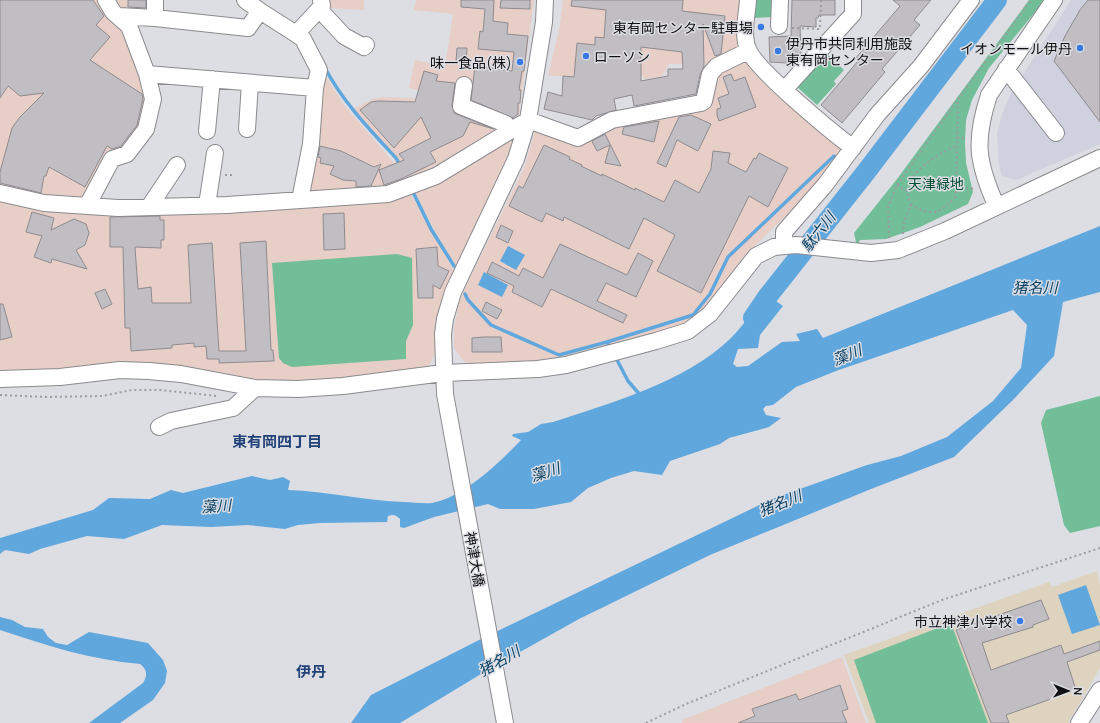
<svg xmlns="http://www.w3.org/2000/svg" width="1100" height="723" font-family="Manrope,'Noto Sans JP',sans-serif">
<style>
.built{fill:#d0d1de}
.industrial{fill:#e7cec7}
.education{fill:#ddd3bf}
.green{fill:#72be98}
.water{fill:#60a7de}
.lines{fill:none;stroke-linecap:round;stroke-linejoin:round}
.stream{stroke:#60a7de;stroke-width:3.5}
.river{stroke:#60a7de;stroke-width:20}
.building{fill:#c0bec2;stroke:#8e8b90;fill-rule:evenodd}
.minor-casing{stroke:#8a8a8f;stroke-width:18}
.path{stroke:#9b9ca0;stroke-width:2;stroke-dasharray:2 3;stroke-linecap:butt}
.minor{stroke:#fff;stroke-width:16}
.poi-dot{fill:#3679e7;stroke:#dddee3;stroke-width:1.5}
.labels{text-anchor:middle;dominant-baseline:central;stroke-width:3;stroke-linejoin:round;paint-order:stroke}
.poi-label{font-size:14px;fill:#101012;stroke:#dddee3;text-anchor:end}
.park-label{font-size:14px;fill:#004e32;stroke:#dddee3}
.street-label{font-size:14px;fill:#101012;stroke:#dddee3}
.water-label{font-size:15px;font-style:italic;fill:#084165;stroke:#dddee3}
.neighbourhood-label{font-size:15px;font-weight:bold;fill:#214278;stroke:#dddee3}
</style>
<rect width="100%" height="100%" fill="#dddee3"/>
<path class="built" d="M1071,0H1100V144L1016,180L1002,176L999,165L997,133L1002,114L1010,95Z"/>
<path class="industrial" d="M0,0H101L123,23L143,72L149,115L117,155L109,151L96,173V177L85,201L0,189Z
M109,0H151V13H121Z
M326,0H364V10L326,8Z
M416,0H534L519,115L483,141L410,182L396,156L353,109L373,99L382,97L429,99V91L409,88L415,60L445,67L453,14L414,10Z
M563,0H744L740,51L715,64H669L661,77L644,79L643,76H548L559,30Z
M745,58L763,81L840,146L839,157L788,214L745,255L702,314L687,325L551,361L468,366V362H464L454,348V327L460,298L517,182L525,166L536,127L580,142L609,125L705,108L712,77Z
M322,70L344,105L400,170L405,182L386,189L308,194Z
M508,138L514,146L510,158L456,266L436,233L413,189Z
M409,191L455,273L441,311L434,356L430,364L421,370L344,379L270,381L0,373V198L38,207Z
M842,657L866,723H682V720Z"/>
<path class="education" d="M1097,571L1100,585V668L1068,723H869L844,655L1049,582L1052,587Z"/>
<path class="green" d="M754,0H775V17L753,18Z
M1029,0H1045L989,68L972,100L966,120L965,142L966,163L973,192L968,204L920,227L886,239L860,240L857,247L854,233L897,179Z
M826,53L844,70L834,81L836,84L817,105L796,86Z
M397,254L412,258L413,325L406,341V359L292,367L283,363L279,358L272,263Z
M1100,396V526L1070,533L1064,525L1041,423L1046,410Z
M951,623L988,723H876L854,660Z"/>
<path class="water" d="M1100,226V292L1063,302L1054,356L1013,400L954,457L871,489L710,555L579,619L486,671L400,723H351L371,695L481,639L772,499L867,465L901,456L947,437L993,401L1021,368L1027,325L1013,310L836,371L796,387L773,405L766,406L763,409L766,415L781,418L769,427L729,438L720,444L670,461L662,475L634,471L611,478L588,488L571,502L534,509H500L488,504L434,517L404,528L400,527V519C396,515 393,514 388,516L387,522L320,523L298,525L285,529L248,525L211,527L162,525L124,539L87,536L40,549L29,554L5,550L0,554V538L93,510L109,498L150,499L171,490L183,493L252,476L270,480L283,477L290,481L288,490C327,491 365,501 404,502C413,502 423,504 432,503C464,497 499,463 521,440L512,436L513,434L528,432L541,424L553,422C611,403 685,382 730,339C744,325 755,309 766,294L783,306L760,335L758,348L738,349L733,364L737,367L748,366L782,342L800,341L796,334L817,329L823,338Z
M508,246L525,255L516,270L500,261Z
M484,272L508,285L502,297L478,285Z
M1086,585L1100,625L1072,634L1058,595Z
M0,617L12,620L25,627L43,629L48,637L56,643L67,645L89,632L148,643L163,660L167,671L165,683L153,700L120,723H89L143,683C148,675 147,669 140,664C91,660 45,645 0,630Z"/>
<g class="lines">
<path class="stream" d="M325,68C343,102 369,129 396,158L400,165
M412,190L431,229L454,266
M465,294L468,300L491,325L559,355L607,342L611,349
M607,342L693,315L710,294L728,257L834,156
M615,356L628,381L641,396"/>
<path class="river" d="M753,318L768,296L866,172L997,0"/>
</g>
<path class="building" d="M0,0H93L104,16L96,25L110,37L90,60L142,94L143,99L137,125L121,146L112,149L107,146L85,187L49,167L46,176H44L41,193L0,183V172L12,128L20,117L44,93L20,96L8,86L0,98Z
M128,0H146V8L128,7Z
M461,0H494L493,21L508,23L507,34L528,36L524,71H522L519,90H521L520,103H518V114L513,118L471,100L475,66L512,71L514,52L478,49L480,31L483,32L485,9L461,7Z
M501,0H530V9L500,8Z
M572,0H683L682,11L725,16L721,54L715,56L703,24L704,66L700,75L696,94L634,106L632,95L614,99L616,110L596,116L592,120L544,109L548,92L562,96L563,76L574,77L577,43L595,45V37L604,38L606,10L571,6ZM641,47L682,52L683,69H668V76L641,81Z
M792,0H835V15H819L818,18H816V27L800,26L801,57H787V63L770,62L769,37L791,36Z
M893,0H931L914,20L920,25L882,69L885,72L842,123L821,105L858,61L855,59L900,6Z
M1088,0H1100V122L1054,61L1065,36L1080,10Z
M457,48H467L466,62L456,61Z
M424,71L438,75L436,81L455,83L452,105L454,113L494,129L470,122L463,136L430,152L436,162L401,179L384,185L379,170L404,160L399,154L431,138L421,117L394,148L360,110L371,102L378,101L415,102Z
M731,74L734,81L745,77L756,107L719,121L717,115V109L721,108L718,98L729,94L723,77Z
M691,115L711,124L698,151L677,140L666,167L657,163L679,117Z
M659,121L654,142L622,134L624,127Z
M605,134L621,166L605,163L610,145L597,151L592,141Z
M544,145L570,157L569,159L582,165L581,166L602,176V174L635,190V188L664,202L675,180L699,193L711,169L713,151L730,153L728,163L746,172L754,158L756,159L759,153L788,168L768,207L749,196L701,293L657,271L675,235L644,218L629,249L564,217L563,221L546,213L542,222L509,206L519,186L523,188Z
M320,146L341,151L374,167L381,164L371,186L356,187V181L343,180L330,174L334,166L320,163L321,158L318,157Z
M32,212L54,218L51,230L74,219L86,224L89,233L85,245L76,250L87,269L52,259L51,263L34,257L42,236L26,232Z
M344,213L345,249L324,250L323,214Z
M160,216V220H164V240H161V248L135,247L138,289L151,287L152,303H191L188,245L212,243L219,351H246L240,243L266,241L271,350H273L274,361L219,363V359H207L206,346L194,347V343L172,345V348L131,351L130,328H125L123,247H110V217Z
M501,225L513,231L508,243L496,237Z
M560,244L627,275L638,253L653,261L636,297L606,283L597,301L627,315L623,323L551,289L542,307L512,292L514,286L487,273L492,262L519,276L523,268L543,278Z
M437,247L438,266L449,271L440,289L433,285V298H418L416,249Z
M105,289L112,304L102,309L95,293Z
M486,302L502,310L497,319L482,311Z
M0,304H3L12,337L0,340Z
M483,337H501L502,352H472V338Z
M1041,600L1049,619L1033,625V627L982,643L991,670L1061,645L1064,654L1100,641V650L1067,662L1076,690L1006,715L1009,723H991L956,630Z
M840,685L848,709L842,711L847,723H738L755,716L752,709L796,694L799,700Z"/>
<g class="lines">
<defs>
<path id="minor" d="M155,0V18
M245,0L260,11
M748,0C747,15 742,35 748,49C755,69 832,132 853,148
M319,9L344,36L364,47L366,45
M119,16L155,18L248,28L260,11L296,34
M779,26L780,0
M1006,69L1056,133
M147,74L315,88
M464,85L461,106L506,124L511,130
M785,89L853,14V0
M247,129L250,83
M207,131L212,79
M0,193L44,203L118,208L227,205L388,194L436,176L528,120L578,138L612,120L701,103L704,101L710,74L717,66L748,51
M300,200L311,144L315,88L319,70L303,39L296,34L322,6L321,0
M207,205L215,153
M996,205C977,162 974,141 989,95L1054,0
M87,206L112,159L127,154L146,129L153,99L147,74L129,26L113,12L106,0
M149,207L177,165
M784,245V232L825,185L877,115L921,66L971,0
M0,379L60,377L120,370L149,371L181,374L255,388L298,389L343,386L443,373L538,369L566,365L656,341L688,331L710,314L756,256L774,247L796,245L871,253L898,250L945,231L1100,158
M159,427L171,421L233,408L255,388
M505,723L445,394L443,334L445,319L453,292L516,159L528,120L544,22L545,0
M1079,723L1100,690"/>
</defs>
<use href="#minor" class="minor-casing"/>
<path class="path" d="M792,28L820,29L821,0
M957,138H966
M225,175H232
M897,185L908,192
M956,187L975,189
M911,205C897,177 935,156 955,146
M903,234L904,221L911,205C933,217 939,214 956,196L958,102
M889,238L888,207L897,185L966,88L1031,0
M0,395L46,397L102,396L132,390H160L217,396
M646,723L686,704L942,600L1100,548"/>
<use href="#minor" class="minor"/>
</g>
<g class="poi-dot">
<circle cx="761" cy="27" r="4"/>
<circle cx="1080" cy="48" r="4"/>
<circle cx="778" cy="51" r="4"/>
<circle cx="586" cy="56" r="4"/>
<circle cx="520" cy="62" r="4"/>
<circle cx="1020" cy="621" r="4"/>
</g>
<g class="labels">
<g class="poi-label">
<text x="753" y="27">東有岡センター駐車場</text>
<text x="786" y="43" text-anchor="start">伊丹市共同利用施設<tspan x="786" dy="16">東有岡センター</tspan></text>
<text x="1072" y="48">イオンモール伊丹</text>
<text x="594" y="56" text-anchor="start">ローソン</text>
<text x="512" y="62">味一食品(株)</text>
<text x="1012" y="621">市立神津小学校</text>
</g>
<g class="park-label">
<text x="936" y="183">天津緑地</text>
</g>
<g class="street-label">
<text transform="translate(475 559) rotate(80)">神津大橋</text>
</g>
<g class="water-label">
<text transform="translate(818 232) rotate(-52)">駄六川</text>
<text x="1035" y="287">猪名川</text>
<text transform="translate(847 355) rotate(-22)">藻川</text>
<text transform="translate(545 472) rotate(-18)">藻川</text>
<text transform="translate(780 503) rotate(-22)">猪名川</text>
<text transform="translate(216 506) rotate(-4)">藻川</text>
<text transform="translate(499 661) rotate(-30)">猪名川</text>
</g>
<g class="neighbourhood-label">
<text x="277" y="441">東有岡四丁目</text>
<text x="311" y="671">伊丹</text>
</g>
</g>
<g transform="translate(1068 691) rotate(91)" stroke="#dddee3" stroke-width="3" paint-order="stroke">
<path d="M0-3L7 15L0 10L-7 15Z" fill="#101012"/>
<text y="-6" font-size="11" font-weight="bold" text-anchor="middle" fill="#101012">N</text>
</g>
</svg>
